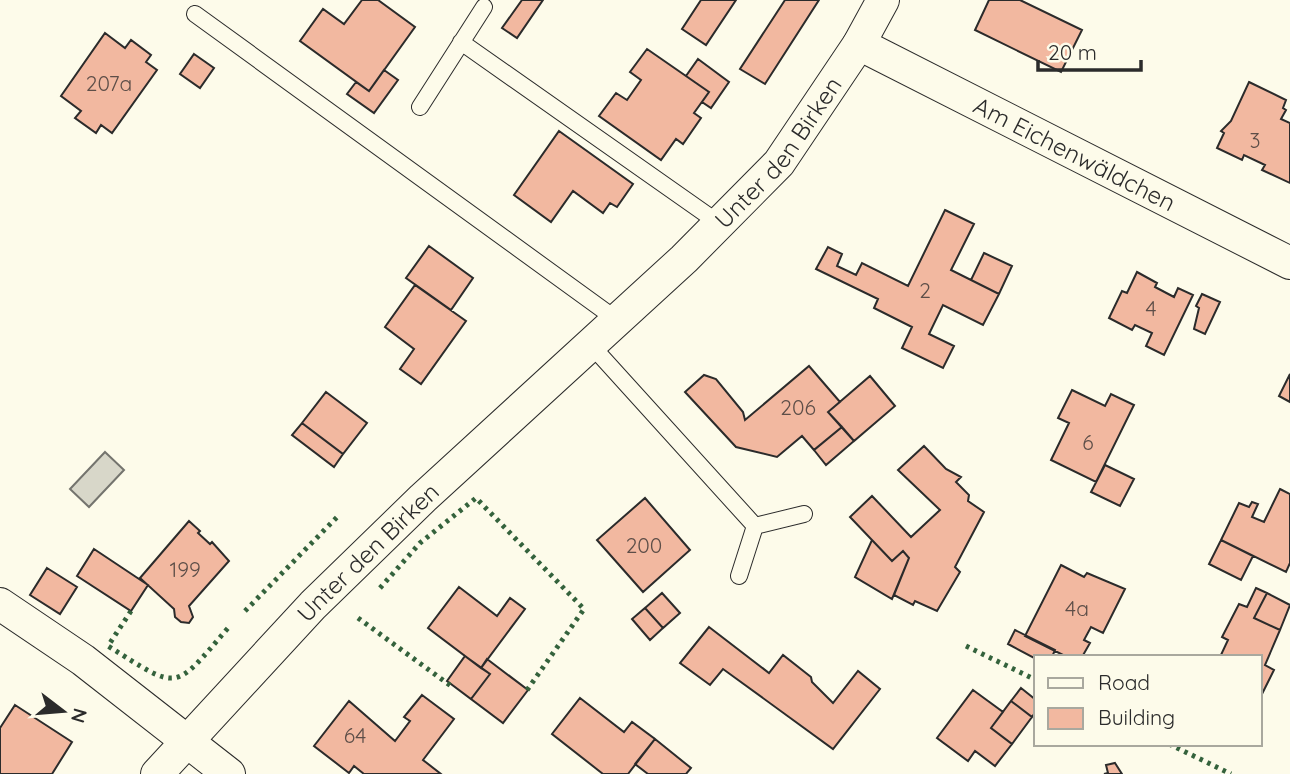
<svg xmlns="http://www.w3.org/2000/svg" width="1290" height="774" font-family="Quicksand,sans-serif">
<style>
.water{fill:#d8d7c9;stroke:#74746e;stroke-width:2}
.building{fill:#f2b8a0;stroke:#2b2b2b;stroke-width:2}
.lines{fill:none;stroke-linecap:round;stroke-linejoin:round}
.service-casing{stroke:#2b2b2b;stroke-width:18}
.minor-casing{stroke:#2b2b2b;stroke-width:34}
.service{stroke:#fdfbea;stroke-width:16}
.minor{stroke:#fdfbea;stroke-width:32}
.hedge{stroke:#34623c;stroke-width:5;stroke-dasharray:3.5 5;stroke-linecap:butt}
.labels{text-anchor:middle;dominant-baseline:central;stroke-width:5;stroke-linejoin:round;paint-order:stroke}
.number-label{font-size:21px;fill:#5d4e48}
.street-label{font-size:24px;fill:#2b2b2b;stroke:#fdfbea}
</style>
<rect width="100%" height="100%" fill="#fdfbea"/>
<path class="water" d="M105,452L124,470L89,507L70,489Z"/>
<path class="building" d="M362,0H378L415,27L369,91L300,41L323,9L344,24Z
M522,0H543L517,38L502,28Z
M701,0H736L706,45L682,29Z
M785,0H819L765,84L740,69Z
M989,0H1020L1082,30L1061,72L975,30Z
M105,33L125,48L131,40L151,55L146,62L157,70L112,133L101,125L96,133L75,118L81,111L61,96Z
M647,49L709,92L694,113L701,118L683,144L676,139L661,160L599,116L616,93L627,100L641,80L630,72Z
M194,54L214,68L200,88L180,74Z
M698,59L729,82L711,108L702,102L709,92L686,76Z
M384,70L398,80L374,113L347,94L356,82L369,91Z
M1249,82L1286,100L1283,108L1286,110L1281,119L1290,123V183L1262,170L1265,165L1244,155L1242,160L1217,148L1224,133L1221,131L1231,121Z
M559,131L633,184L617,207L610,203L603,213L573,191L551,222L514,195Z
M945,210L974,224L951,270L999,294L983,325L943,305L929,334L954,346L943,368L902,348L912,327L874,308L878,299L816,269L828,247L842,254L837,266L856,275L862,263L908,286Z
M429,246L473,278L451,310L406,278Z
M984,253L1012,266L999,294L971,280Z
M1137,272L1157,283L1155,287L1174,297L1178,288L1193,295L1164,355L1146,346L1152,333L1135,325L1132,330L1109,318L1122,291L1127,293Z
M415,285L466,321L421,384L400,369L414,349L385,327Z
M1202,294L1220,302L1205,334L1194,329L1199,308L1196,306Z
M809,366L840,402L828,412L842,427L814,450L802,436L777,457L736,447L685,392L704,375L716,379L743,412L745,420Z
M1290,374V402L1279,396Z
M870,376L895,406L854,441L828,412Z
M1072,390L1105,406L1111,394L1134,405L1096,482L1051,460L1069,423L1058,418Z
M326,392L367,423L343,454L302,423Z
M302,423L343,454L334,467L292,435Z
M842,427L854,441L826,465L814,450Z
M924,446L946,469L961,477L956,482L969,495L968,501L984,512L955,567L960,572L937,611L915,601L913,605L894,595L909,558L903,551L892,561L850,517L872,496L911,537L940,510L898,470Z
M1105,465L1134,479L1120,506L1091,492Z
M1280,489L1290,494V563L1286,572L1221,540L1239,503L1249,507L1252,502L1258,504L1252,517L1264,522Z
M645,498L690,550L643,592L597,540Z
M189,521L200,531L198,533L210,544L212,542L229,561L189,606L193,617L189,623L181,622L175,617L174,609L140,578Z
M872,540L892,561L903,551L909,558L892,599L855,577Z
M1221,540L1253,556L1241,580L1209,564Z
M94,549L148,585L131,611L77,576Z
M1061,565L1084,577L1087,573L1125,589L1103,633L1091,627L1084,640L1090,643L1082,657H1067L1025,636Z
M47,568L77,587L60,614L30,595Z
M459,587L497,616L510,598L525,609L481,668L428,628Z
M1256,588L1267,593L1254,618L1280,630L1265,665L1274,670L1260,698V657H1220L1228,640L1222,637L1239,604L1247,607Z
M662,593L680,613L663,628L645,608Z
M1267,593L1290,605L1280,630L1254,618Z
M645,608L663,628L650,640L632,619Z
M709,627L769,673L783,655L811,677L812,682L833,703L858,671L880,689L833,749L723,669L710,685L680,663Z
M1015,630L1055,650L1052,657L1036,659L1008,644Z
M465,656L490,674L471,699L447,681Z
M487,659L528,690L503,723L471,699L490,674L481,668Z
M1021,688L1036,700V711L1032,717L1011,701Z
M973,690L1003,712L991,728L1012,744L995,766L975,751L968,761L937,738Z
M422,695L454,719L423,760L441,774H364L354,766L349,773L314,746L349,701L395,741L410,721L404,717Z
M580,698L624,732L632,722L655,739L628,774H603L552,734Z
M1011,701L1032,717L1012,744L991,728Z
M15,705L72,742L52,774H0V728Z
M655,739L691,768L686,774H648L635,764Z
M1115,763L1122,774H1104L1108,773L1106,765Z"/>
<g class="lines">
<defs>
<path id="service" d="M195,14L617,320
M461,42L720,224
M420,107L484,7
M591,345L755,526
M739,576L755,526L804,514"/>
<g id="minor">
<path id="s1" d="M859,44L1290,263"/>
<path d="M0,604L83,660L229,774"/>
<path id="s2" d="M157,774L313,605L423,498L684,259L779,163L859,44L883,0"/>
</g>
</defs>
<use href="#service" class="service-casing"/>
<use href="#minor" class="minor-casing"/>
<use href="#service" class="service"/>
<use href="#minor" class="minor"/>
<path class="hedge" d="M380,588L420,543L476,498L584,609L525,693
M131,611L108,646C180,691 173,692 228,628
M245,611L340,514
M358,618L451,686
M966,646L1036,680
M1169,744L1231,774"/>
</g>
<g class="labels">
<g class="number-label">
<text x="109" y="83">207a</text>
<text x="1255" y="140">3</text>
<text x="925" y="290">2</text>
<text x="1151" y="308">4</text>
<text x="798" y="407">206</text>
<text x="1088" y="442">6</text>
<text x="644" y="545">200</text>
<text x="185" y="569">199</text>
<text x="1077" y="608">4a</text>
<text x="355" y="735">64</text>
</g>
<g class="street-label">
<text stroke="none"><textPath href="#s2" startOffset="880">Unter den Birken</textPath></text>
<text stroke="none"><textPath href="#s1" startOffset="242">Am Eichenwäldchen</textPath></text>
<text stroke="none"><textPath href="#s2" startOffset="306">Unter den Birken</textPath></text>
</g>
</g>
<rect x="1034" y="655" width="228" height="91" fill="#fdfbea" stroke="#a9a89e" stroke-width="2"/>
<rect x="1048" y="678" width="35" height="10" fill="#fdfbea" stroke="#a9a89e" stroke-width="2"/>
<text x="1098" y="690" font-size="21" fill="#2b2b2b">Road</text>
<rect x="1048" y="708" width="35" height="21" fill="#f2b8a0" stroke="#a9a89e" stroke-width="2"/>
<text x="1098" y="725" font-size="21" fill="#2b2b2b">Building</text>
<g transform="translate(63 711) rotate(106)" stroke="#fdfbea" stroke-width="5" paint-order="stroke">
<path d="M0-5L12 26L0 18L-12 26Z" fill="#2b2b2b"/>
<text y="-10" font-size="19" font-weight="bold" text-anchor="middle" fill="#2b2b2b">N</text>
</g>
<path d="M1038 60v10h103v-10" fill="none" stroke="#2b2b2b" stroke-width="3.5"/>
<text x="1048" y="60" font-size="21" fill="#2b2b2b" stroke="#fdfbea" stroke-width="5" paint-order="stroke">20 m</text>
</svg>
